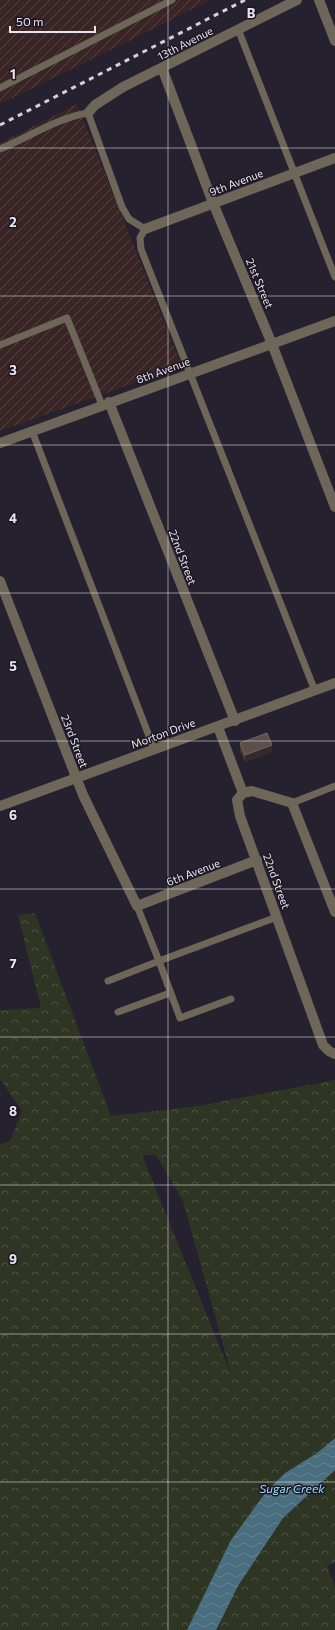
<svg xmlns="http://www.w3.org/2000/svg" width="335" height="1630" font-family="Commissioner,sans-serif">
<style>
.industrial{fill:url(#industrial-furrows)}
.forest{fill:url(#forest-crowns);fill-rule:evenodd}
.water{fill:url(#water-waves)}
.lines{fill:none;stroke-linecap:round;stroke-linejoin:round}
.service{stroke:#6d6659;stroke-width:7}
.minor{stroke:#6d6659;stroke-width:10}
.tertiary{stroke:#6d6659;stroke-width:10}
.rail{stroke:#d4d1da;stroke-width:3;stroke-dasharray:5 5;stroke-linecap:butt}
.wall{fill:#4b3c37}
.shaded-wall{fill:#35292b}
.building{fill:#5c4e4a;stroke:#726664}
.grid{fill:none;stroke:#e8e5ee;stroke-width:1;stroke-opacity:0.55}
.labels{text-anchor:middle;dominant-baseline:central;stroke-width:3;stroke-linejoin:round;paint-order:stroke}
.street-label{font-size:11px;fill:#e8e5ee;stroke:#1d1724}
.water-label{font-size:12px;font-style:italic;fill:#9bdefd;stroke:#1d1724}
.grid-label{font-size:13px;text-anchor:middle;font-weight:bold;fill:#e8e5ee;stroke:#1d1724;stroke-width:3;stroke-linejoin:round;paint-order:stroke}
</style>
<defs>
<pattern id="industrial-furrows" width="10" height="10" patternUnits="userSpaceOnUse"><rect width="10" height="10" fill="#392526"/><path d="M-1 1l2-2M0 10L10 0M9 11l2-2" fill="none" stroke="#564446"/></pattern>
<pattern id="forest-crowns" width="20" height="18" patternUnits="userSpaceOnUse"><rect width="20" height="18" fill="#2f3523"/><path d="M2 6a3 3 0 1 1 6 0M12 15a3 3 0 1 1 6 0" fill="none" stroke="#4d5243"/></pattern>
<pattern id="water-waves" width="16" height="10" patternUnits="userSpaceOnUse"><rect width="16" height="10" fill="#496e7f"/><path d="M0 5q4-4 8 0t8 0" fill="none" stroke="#638391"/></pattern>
</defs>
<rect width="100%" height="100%" fill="#26212e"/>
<path class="industrial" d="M0,0H210L131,40L0,104Z
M77,104L182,366L0,431V143Z"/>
<path class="forest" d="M35,913L111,1116L198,1106L335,1080V1562L327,1566L335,1587V1630H0V1144L10,1141L22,1111L0,1079V1010L41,1008L18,915ZM142,1155H156L183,1201L232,1377Z"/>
<path class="water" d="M335,1438V1470L283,1518L238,1586L216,1630H187L231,1540L266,1492L285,1473L317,1453Z"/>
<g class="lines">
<path class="service" d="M238,29L335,277
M0,88L172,0
M0,149C29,137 57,118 88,113L122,207L129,219L145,229L140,238L141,249L315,691
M0,345L67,318L102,405
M32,431L154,749
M292,803L335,786
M137,906L159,961L277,917
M108,981L159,961L180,1018L231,999
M118,1012L170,993"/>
<path class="minor" d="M319,0L335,41
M162,68L213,203L272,344L335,507
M88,113L95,105L123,87L297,0
M145,229L335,158
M109,402L235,721
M0,443L335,321
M0,581L83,795L137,906L257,860
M218,727L243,793L237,800L240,816L323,1045L329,1051L335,1054
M243,793L252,791L292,803L335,912"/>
<path class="tertiary" d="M0,806L335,683"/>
<path class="rail" d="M0,125L245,0"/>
</g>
<path class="wall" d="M240,743L272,752L245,762L240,750Z"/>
<path class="shaded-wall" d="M272,745V752L245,762V755Z"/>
<path class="building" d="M267,733L272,745L245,755L240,743Z"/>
<path class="grid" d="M168,0V1630M0,148H335M0,296H335M0,445H335M0,593H335M0,741H335M0,889H335M0,1037H335M0,1185H335M0,1334H335M0,1482H335"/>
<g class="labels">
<g class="street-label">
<text transform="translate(185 43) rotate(-27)">13th Avenue</text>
<text transform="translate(236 182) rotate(-21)">9th Avenue</text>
<text transform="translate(260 283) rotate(67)">21st Street</text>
<text transform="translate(163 370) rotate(-20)">8th Avenue</text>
<text transform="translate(183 557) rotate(69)">22nd Street</text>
<text transform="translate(163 733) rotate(-20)">Morton Drive</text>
<text transform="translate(75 741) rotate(69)">23rd Street</text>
<text transform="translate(193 872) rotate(-21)">6th Avenue</text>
<text transform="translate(277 881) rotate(70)">22nd Street</text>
</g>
<g class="water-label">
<text x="292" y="1488">Sugar Creek</text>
</g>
</g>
<g class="grid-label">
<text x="251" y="18">B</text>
<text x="13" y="79">1</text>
<text x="13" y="227">2</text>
<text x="13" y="375">3</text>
<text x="13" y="523">4</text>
<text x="13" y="671">5</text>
<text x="13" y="820">6</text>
<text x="13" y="968">7</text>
<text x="13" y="1116">8</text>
<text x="13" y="1264">9</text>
</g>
<path d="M10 26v6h85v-6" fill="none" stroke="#e8e5ee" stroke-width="2"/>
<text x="16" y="26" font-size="12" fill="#e8e5ee" stroke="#1d1724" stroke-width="3" paint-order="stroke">50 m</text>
</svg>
